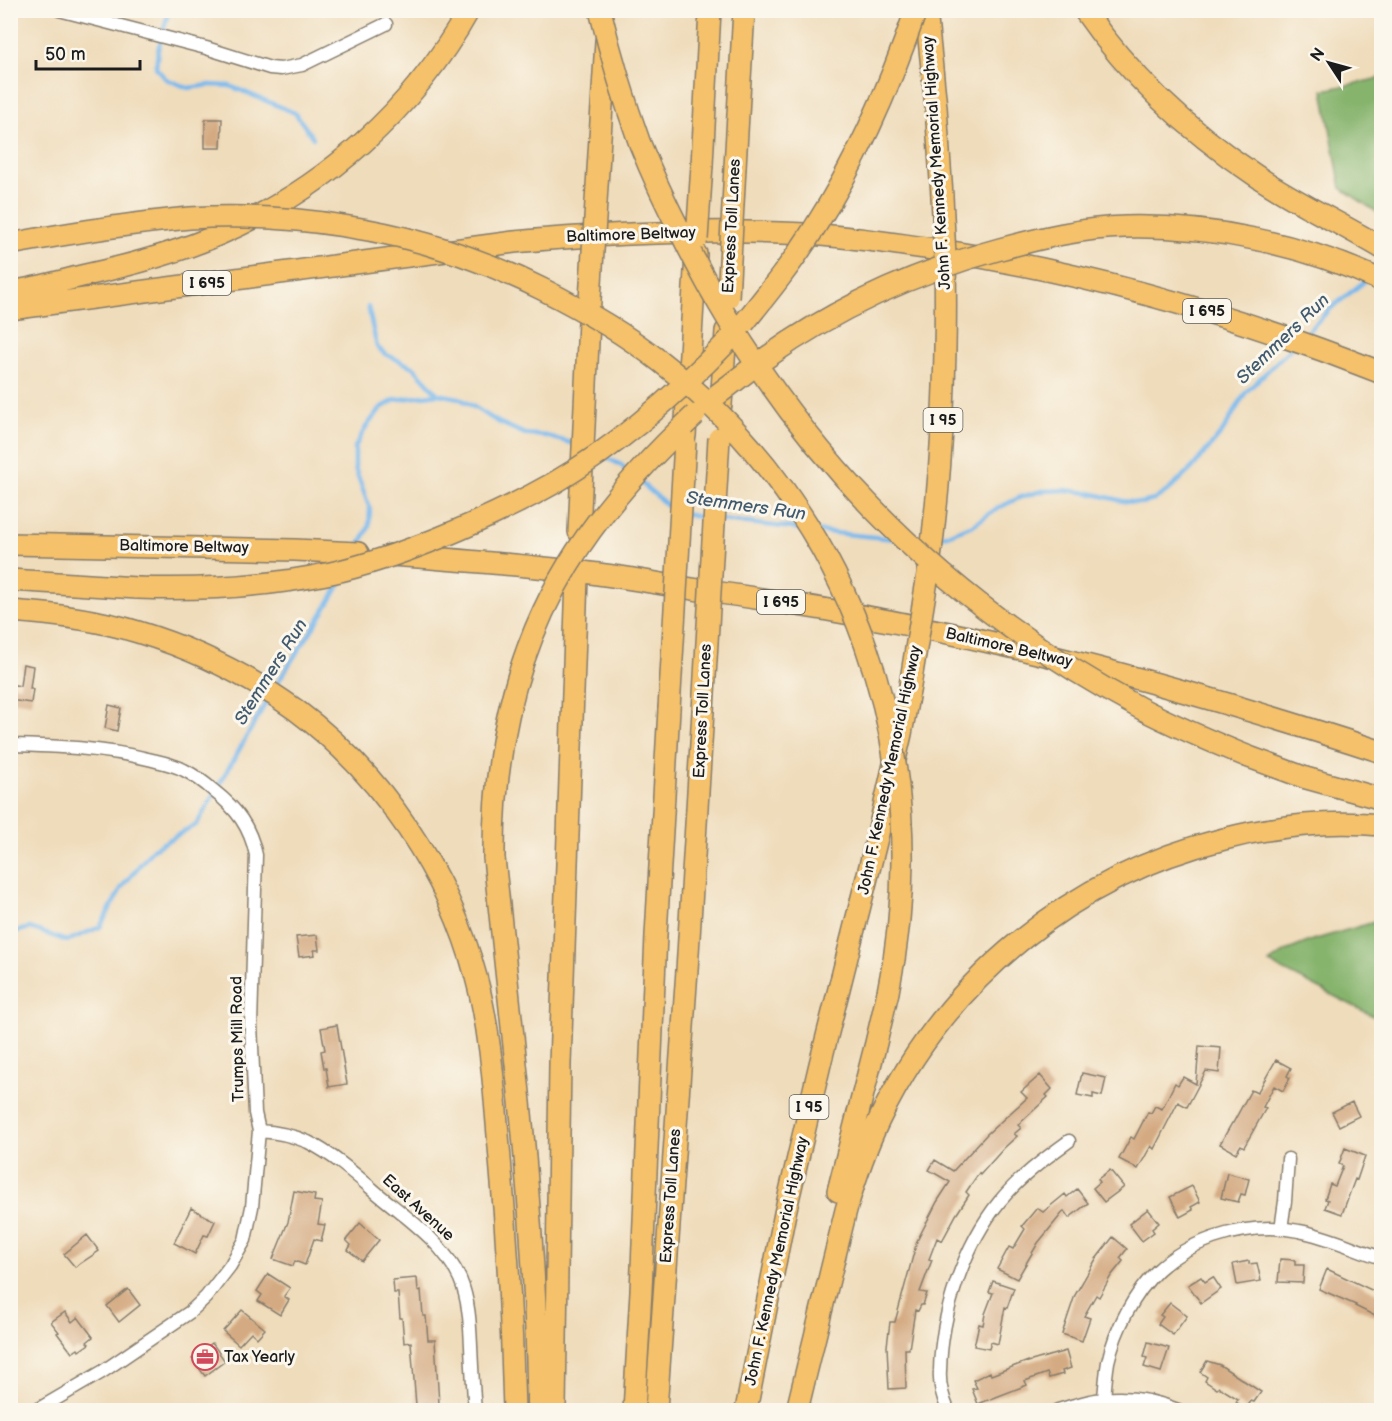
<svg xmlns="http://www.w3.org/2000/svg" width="1392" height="1421" font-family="'Balsamiq Sans',sans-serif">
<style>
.forest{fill:#86b46d;stroke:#516844;stroke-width:1.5}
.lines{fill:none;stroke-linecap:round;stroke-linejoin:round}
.stream{stroke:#78b8ec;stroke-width:4.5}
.building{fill:#d4aa82}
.minor-casing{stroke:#867c6c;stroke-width:15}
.motorway-casing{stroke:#867c6c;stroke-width:24}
.minor{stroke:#fff;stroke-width:12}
.motorway{stroke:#f5c16b;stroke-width:21}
.motorway-bridge-casing{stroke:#867c6c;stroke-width:24;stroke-linecap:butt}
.motorway-bridge{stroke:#f5c16b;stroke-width:21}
.labels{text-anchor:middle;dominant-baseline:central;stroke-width:6;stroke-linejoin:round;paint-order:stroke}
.shield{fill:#fbf7ec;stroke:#5f5e5a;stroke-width:1.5}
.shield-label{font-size:15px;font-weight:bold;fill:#1c1c1c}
.street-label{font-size:16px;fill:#1c1c1c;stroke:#fbf7ec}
.poi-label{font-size:16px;fill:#1c1c1c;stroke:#fbf7ec;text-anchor:start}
.water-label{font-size:18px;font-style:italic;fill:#415a6f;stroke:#fbf7ec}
</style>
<rect width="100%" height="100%" fill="#fbf7ec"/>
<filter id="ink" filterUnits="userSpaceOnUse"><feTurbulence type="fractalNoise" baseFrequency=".0167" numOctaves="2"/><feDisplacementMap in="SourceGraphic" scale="12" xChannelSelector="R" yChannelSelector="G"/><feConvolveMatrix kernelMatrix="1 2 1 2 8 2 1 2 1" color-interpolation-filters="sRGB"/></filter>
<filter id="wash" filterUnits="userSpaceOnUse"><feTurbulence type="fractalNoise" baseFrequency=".008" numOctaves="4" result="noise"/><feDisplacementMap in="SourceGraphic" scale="24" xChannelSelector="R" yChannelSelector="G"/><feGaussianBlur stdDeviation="1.35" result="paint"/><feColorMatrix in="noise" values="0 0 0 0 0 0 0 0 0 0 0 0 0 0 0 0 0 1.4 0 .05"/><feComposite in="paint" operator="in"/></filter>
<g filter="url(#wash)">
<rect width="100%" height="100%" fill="#efdcbb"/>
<path class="forest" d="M1381,78H1382L1381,215L1341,188L1323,90Z
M1381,920V1020L1269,963L1286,951L1313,940Z"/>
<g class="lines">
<path class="stream" d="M169,10L158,50L156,68L166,79L188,88L210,85L230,86L295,113L313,138
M368,307L377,347L385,354L413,367L438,394
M1302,337L1330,309L1365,281
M605,457L621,465L631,474
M639,481L668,506L675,509
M685,514L709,519
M721,520L802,529
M816,531L894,539
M938,536L947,535L973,525L996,509L1021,497L1042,491L1065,490L1090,493L1123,501L1141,503L1154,500L1170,489L1192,468L1223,431L1246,392L1292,347
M358,548L369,527L370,509L355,468V447L366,427L381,408L395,400L438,394L459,398L498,422L525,434L546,436L578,445
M274,689C296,651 324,616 344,576
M10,933L30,928L67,941L100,927L122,887L153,849L197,824L268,699"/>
</g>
<g id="blocks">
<path class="building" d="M205,119H222L221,148H205Z
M23,664L33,666L30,689H33L31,703L10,700V684L20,686Z
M109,705L121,708L117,731L105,728Z
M317,935L319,950H314L315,955L299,957L296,937Z
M337,1025L347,1084L329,1087L326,1068H324L321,1051L325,1050L321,1028Z
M1199,1046L1221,1048L1219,1073L1206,1071L1187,1107L1178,1102L1154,1149L1151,1146L1138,1169L1119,1159L1131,1137L1134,1139L1148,1112L1151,1113L1155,1106L1162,1109L1175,1083L1178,1085L1183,1077L1196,1084Z
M1276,1060L1291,1068L1287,1076L1290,1078L1283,1091L1274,1086L1263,1107L1266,1108L1244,1147L1241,1145L1236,1153L1220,1144L1232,1123H1233L1251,1090L1257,1093Z
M1082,1073L1106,1078L1102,1096L1093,1094V1098L1077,1095Z
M1040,1075L1052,1089L1046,1095L1048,1097L1018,1125L1021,1128L1014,1134L1017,1136L1004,1148L980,1175L979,1173L966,1192L969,1195L956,1215L942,1241L937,1238L929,1259L932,1260L920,1292L927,1293L923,1305H921L918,1311L915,1310L909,1349H905L906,1388L889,1389L887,1346L890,1322H895L917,1241L937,1202L950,1182L929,1170L935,1160L953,1171L987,1134L1027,1098L1021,1092Z
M1352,1102L1359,1116L1339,1126L1332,1112Z
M1345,1148L1365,1156L1357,1180L1355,1179L1342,1214L1325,1208L1328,1200L1325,1199L1330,1184L1335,1186L1343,1166L1339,1164Z
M1110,1170L1124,1187L1104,1202L1093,1188L1100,1182L1098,1179Z
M1227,1173L1249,1179L1245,1195L1241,1194L1238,1202L1221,1198Z
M1192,1186L1200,1202L1191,1207L1193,1210L1180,1217L1170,1197Z
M1077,1189L1088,1203L1069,1218L1064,1211L1038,1243L1017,1279L997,1269L1009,1247L1013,1249L1025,1229L1022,1226L1037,1208L1043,1212L1065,1194L1067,1197Z
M294,1191L315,1195L314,1201L322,1202L318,1224L325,1225L321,1241L314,1239L305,1265L295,1261L293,1266L273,1259L288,1222Z
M191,1208L215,1221L208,1236L204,1235L195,1254L174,1243Z
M1148,1209L1159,1223L1152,1229L1154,1232L1142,1241L1129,1224Z
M360,1223L379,1240L362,1261L348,1250L351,1245L346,1240Z
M87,1235L99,1251L75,1267L64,1254Z
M1113,1237L1127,1249L1120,1258L1123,1261L1111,1276L1099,1297L1096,1295L1084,1316L1090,1318L1082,1341L1062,1334L1075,1295L1096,1259Z
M1280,1259L1295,1260V1265H1304L1303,1283L1278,1282Z
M1249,1261V1264L1257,1263L1261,1281L1237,1285L1233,1264Z
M1327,1269L1380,1294L1378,1297L1382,1299V1307L1377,1317L1355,1306L1356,1305L1319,1289Z
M268,1274L290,1288L284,1296L289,1300L280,1315L258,1301L262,1295L257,1291Z
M1201,1277L1205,1282L1213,1277L1221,1289L1201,1303L1188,1285Z
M417,1278L418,1291L421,1290L423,1316H426L428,1340H435L439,1404L416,1405L411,1342L404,1343L402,1318H400L398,1293H394L393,1280Z
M993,1281L1014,1288L1007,1308L1005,1307L998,1344L991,1342L989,1349L974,1346L979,1324L983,1325L985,1314L993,1293L989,1292Z
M128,1289L140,1305L119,1322L107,1306Z
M1170,1303L1187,1316L1173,1335L1158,1324L1163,1317L1160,1315Z
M242,1310L265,1329L257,1338L251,1332L239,1345L223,1331Z
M65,1312L72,1322L78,1317L93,1337L87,1342L89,1344L79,1351L78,1349L72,1353L57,1333L59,1332L51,1322Z
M1148,1342L1169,1348L1161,1372L1144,1367L1147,1358L1144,1357Z
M212,1343L225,1361L205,1376L192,1359Z
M1066,1351L1071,1368L1062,1371L1063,1374L1049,1378L1047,1373L1025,1381L1027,1385L978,1404L972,1389L977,1388L973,1380L990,1372L991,1375L1028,1361V1362Z
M1207,1361L1220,1365L1261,1392L1254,1402L1251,1401L1246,1409L1236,1402L1238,1399L1219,1387L1217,1389L1205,1381L1207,1377L1200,1372Z"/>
</g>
</g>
<g filter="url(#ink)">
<use href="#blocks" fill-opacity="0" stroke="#867c6c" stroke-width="1.5"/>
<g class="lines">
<defs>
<path id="minor" d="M59,10L206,48L270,68L281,69L302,65L386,24
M10,745C57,746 103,748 148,759C160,762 173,764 184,770C194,775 205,783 214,791C237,809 250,827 256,855L251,1024L255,1113L259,1131L252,1207L245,1240L230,1266L206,1297L190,1312L102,1372L37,1410
M259,1131C276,1132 292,1135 308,1142C334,1155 356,1175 378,1194C407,1218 444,1243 460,1279C469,1300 470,1324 471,1346C472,1368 473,1389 475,1410
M1281,1229L1285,1201L1288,1159
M1104,1399C1105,1386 1106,1374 1108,1362C1115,1330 1134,1293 1158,1270C1173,1256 1193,1245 1213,1238C1240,1229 1270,1225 1299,1231C1327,1236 1354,1249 1382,1258
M948,1410C943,1398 939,1384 940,1371C941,1314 964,1245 1000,1201C1020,1177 1044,1159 1069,1141
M1058,1410C1072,1406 1089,1400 1104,1399C1128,1396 1155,1401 1178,1410"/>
<path id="motorway" d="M926,10L936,107L942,196
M1084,10C1129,75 1189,131 1255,175C1295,202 1340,223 1382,248
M702,165L710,10
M735,167L744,10
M596,202L606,41
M10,292C36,288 61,281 86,275C131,265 177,253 220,234C325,189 413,110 469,10
M10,309L514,242C616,233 719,228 821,235C859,238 896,244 933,249C1089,273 1236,315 1382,373
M721,405L726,331
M685,436L696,254
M579,532L590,300
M10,544L295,550L358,553
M390,555C460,560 529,565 598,574C632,578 665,585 699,590C810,605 920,625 1029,651C1148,679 1265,714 1382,752
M928,574C943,468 947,363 945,256
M10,580L137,588
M10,611C54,614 96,619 138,632C194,649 248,675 296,710C382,774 449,874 476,977C491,1033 494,1090 499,1147C507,1235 512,1323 514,1410
M1249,757L1306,778L1382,799
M494,858C502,940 512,1021 520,1102C530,1205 537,1307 538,1410
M838,1191L876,1043L888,992
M555,1410L560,1064L577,578
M634,1410L641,1291L656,935L669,709
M656,1410L687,970L703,711
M746,1410L785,1213L820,1064L876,842L901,734L910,686
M797,1410L846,1210C855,1179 865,1149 879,1120C946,980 1073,876 1224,839C1275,826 1329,820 1382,825"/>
</defs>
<use href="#minor" class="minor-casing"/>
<use href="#motorway" class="motorway-casing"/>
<use href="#minor" class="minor"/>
<use href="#motorway" class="motorway"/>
<defs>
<path id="motorway-bridge" d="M600,10C611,56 624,100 640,144C652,174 666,204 681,233C782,440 937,600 1140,708C1175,726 1212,742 1249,757
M942,196L945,256
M697,239L702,165
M10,244C70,233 130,223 190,218C241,215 293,218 344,226C413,236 480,258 542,289C584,310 624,333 661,362C853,512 938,755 888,992
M728,298L735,167
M590,300L596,202
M744,323C769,292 794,261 815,227C858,160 890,86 916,10
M766,358C837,307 916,272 1000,249C1041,238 1082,228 1125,227C1212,225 1303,244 1382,281
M717,395L748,371
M137,588C202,590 267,587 331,573C368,565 404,552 439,538C478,522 517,504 554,483C619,445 677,394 729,340
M910,686L928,574
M669,709L685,442
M703,711L719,438
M494,858C493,755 514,654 568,565C602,509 647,460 695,415"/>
</defs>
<use href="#motorway-bridge" class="motorway-bridge-casing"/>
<use href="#motorway-bridge" class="motorway-bridge"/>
</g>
</g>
<defs>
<symbol id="office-ring" viewBox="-11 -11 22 22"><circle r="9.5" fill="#fbf7ec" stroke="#d1495b" stroke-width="1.5"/><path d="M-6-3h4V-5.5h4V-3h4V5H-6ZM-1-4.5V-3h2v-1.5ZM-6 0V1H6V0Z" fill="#d1495b"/></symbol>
</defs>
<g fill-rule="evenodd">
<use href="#office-ring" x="190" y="1342" width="30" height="30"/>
</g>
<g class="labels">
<g class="shield">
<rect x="183" y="271" width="48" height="24" rx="4.5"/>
<rect x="1183" y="299" width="48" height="24" rx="4.5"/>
<rect x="923.5" y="408" width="39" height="24" rx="4.5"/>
<rect x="757" y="590" width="48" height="24" rx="4.5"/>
<rect x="789.5" y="1095" width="39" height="24" rx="4.5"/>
</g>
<g class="shield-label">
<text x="207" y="283">I 695</text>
<text x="1207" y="311">I 695</text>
<text x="943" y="420">I 95</text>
<text x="781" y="602">I 695</text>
<text x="809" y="1107">I 95</text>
</g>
<g class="street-label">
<text transform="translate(937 163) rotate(-94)">John F. Kennedy Memorial Highway</text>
<text transform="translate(732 226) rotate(-87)">Express Toll Lanes</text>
<text transform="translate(631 235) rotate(-2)">Baltimore Beltway</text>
<text transform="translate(184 547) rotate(1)">Baltimore Beltway</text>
<text transform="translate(1009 648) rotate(13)">Baltimore Beltway</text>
<text transform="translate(703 711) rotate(-87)">Express Toll Lanes</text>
<text transform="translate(890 770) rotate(-78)">John F. Kennedy Memorial Highway</text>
<text transform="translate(238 1039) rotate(-91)">Trumps Mill Road</text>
<text transform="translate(671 1196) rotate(-86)">Express Toll Lanes</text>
<text transform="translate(418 1208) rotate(42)">East Avenue</text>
<text transform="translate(777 1261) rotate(-78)">John F. Kennedy Memorial Highway</text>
</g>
<g class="poi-label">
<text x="224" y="1357">Tax Yearly</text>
</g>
<g class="water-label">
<text transform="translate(1283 339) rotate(-44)">Stemmers Run</text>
<text transform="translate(746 506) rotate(8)">Stemmers Run</text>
<text transform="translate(271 672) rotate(-58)">Stemmers Run</text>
</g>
</g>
<rect width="1392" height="1421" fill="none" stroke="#fbf7ec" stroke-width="36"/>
<g transform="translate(1329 63) rotate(306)" stroke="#fbf7ec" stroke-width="4.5" paint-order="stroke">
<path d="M0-4.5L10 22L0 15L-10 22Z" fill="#1c1c1c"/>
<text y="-9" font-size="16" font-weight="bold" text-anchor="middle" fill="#1c1c1c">N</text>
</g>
<path d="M36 60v9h104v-9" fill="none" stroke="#1c1c1c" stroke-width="3"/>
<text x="45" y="60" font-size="18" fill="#1c1c1c" stroke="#fbf7ec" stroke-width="4.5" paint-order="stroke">50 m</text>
</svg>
